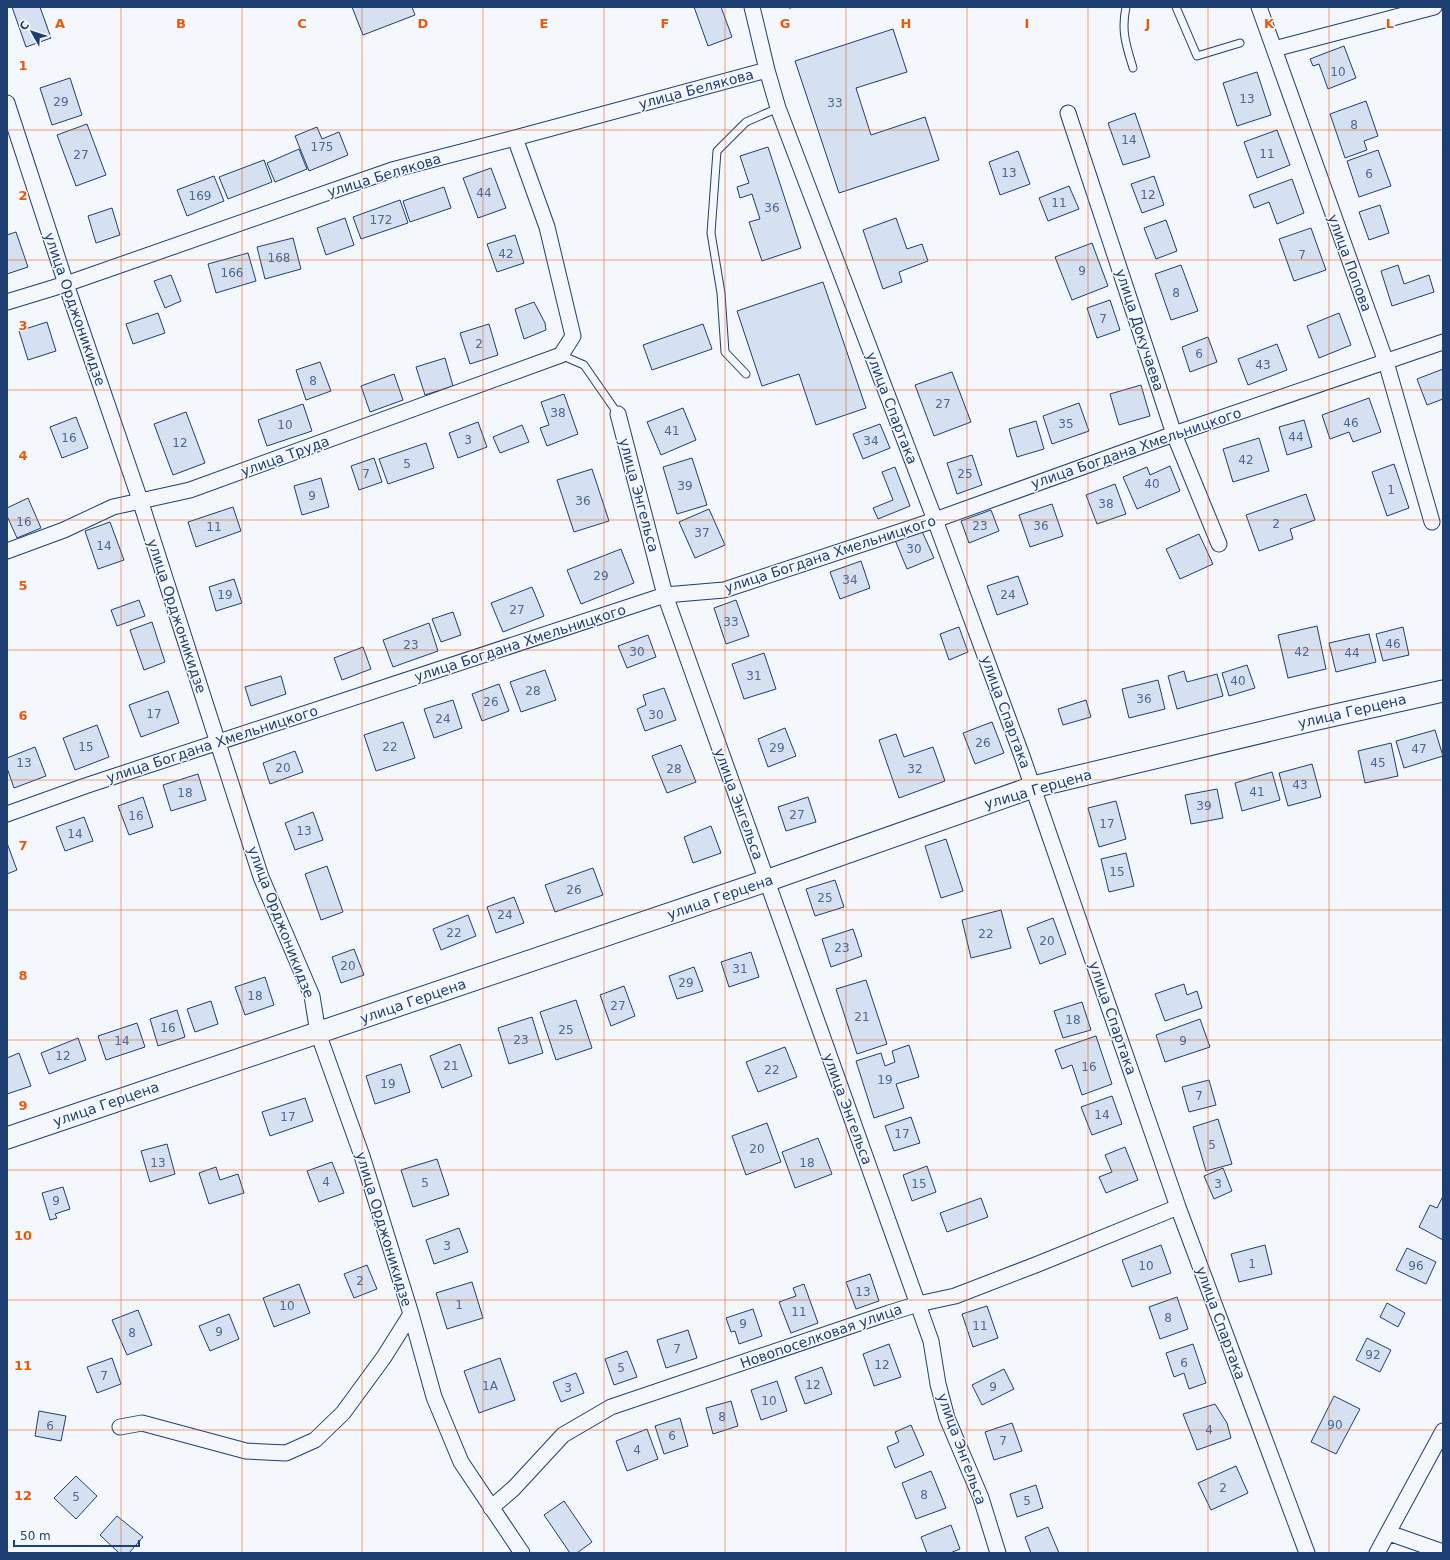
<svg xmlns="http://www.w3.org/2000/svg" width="1450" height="1560" font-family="'DejaVu Sans',sans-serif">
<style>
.building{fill:#d5e0f0;stroke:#1d3f73}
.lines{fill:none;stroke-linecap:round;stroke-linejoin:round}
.lane-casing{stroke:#1d3f73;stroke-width:9}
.street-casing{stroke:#1d3f73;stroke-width:17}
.secondary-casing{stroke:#1d3f73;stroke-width:23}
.lane{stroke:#f4f7fb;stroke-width:7}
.street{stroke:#f4f7fb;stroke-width:15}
.secondary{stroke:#f4f7fb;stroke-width:21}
.fence{stroke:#1d3f73;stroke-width:1;stroke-dasharray:5 2;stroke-linecap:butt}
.grid{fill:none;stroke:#e8590c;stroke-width:1;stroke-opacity:0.55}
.labels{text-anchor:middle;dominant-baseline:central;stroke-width:3;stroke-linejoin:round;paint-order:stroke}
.number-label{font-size:12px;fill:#4b6792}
.street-label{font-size:14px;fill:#1d3f73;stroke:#f4f7fb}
.grid-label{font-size:13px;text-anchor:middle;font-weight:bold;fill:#e8590c;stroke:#f4f7fb;stroke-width:3;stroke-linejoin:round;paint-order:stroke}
</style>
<rect width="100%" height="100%" fill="#f4f7fb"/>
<path class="building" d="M12,7H40L51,38L26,47Z
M352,7H412L415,15L363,35Z
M694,7H721L732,37L708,46Z
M893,29L907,72L856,88L871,135L925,117L939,160L839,193L795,61Z
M1344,46L1356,78L1328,89L1319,64L1313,66L1310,59Z
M1257,72L1271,115L1237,126L1223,83Z
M70,78L82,115L52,125L40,88Z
M1366,101L1378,136L1364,141L1367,150L1345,158L1330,114Z
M1135,113L1150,157L1123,165L1108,123Z
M87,124L106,175L76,186L57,135Z
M317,127L322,139L339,132L348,155L309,171L295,136Z
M1277,130L1290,165L1257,178L1244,142Z
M768,147L801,248L762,261L749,222L760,219L752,194L740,198L737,187L749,183L740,156Z
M299,149L307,169L275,182L267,163Z
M1378,150L1391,186L1359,197L1347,161Z
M1018,151L1030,184L1000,195L989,162Z
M264,160L272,182L228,199L219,177Z
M491,168L506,208L478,218L463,178Z
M214,176L224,201L187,216L177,190Z
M1154,176L1164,205L1142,213L1131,184Z
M1292,179L1304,213L1277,224L1269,202L1254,208L1249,195Z
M1069,186L1079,209L1048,221L1039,198Z
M444,187L451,208L410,222L403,201Z
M400,200L408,223L361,239L353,217Z
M1380,205L1389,233L1369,240L1359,212Z
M112,208L120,235L96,243L88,216Z
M345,218L354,245L326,255L317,228Z
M896,218L907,249L922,244L928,261L899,272L902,282L883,289L863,230Z
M1166,220L1177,251L1156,259L1144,228Z
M1311,228L1326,270L1294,281L1279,239Z
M16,232L28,267L7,274V235Z
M515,235L524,263L497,272L487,244Z
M293,238L301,269L265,279L257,247Z
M1092,243L1108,286L1072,300L1055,257Z
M248,253L256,281L216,293L208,264Z
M1181,265L1198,311L1171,320L1155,274Z
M1398,265L1404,284L1429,275L1434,292L1392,306L1381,271Z
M171,275L181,301L165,308L154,281Z
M823,282L866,408L816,425L799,374L762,386L737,311Z
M1110,300L1120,330L1097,338L1087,308Z
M534,302L545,323L546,330L524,339L515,309Z
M158,313L165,333L133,344L126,324Z
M1339,313L1351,345L1319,358L1307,326Z
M47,322L56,351L28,360L19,331Z
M489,324L498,355L470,364L460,333Z
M703,324L712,349L652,370L643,345Z
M1208,337L1217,362L1190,372L1182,347Z
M1277,344L1287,370L1248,385L1238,359Z
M445,358L453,386L425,395L416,367Z
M320,362L331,391L306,400L296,370Z
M1443,369V399L1427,405L1417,379Z
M952,372L971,422L934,436L915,385Z
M394,374L403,400L370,412L361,386Z
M1141,385L1150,416L1119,425L1110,394Z
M564,394L578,434L547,446L540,428L549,425L541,402Z
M1369,398L1381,432L1353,442L1349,432L1330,439L1322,415Z
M1079,403L1089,431L1052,444L1043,416Z
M303,404L312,431L267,446L258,420Z
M683,408L696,440L661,455L647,422Z
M186,412L205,463L173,475L154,424Z
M76,417L88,448L62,458L50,427Z
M1304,420L1312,447L1287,455L1279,427Z
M1036,421L1044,449L1017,457L1009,429Z
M478,422L487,447L458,458L449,433Z
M880,424L890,448L863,459L853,434Z
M522,425L529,442L500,453L493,437Z
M1259,438L1269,471L1233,482L1223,449Z
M426,443L434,468L388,484L379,459Z
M972,455L982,485L957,494L947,463Z
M374,458L382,482L359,490L351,466Z
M692,458L707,505L677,514L663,467Z
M1394,464L1409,508L1387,516L1372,472Z
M1170,466L1180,491L1137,509L1123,477L1147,467L1150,475Z
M895,467L910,506L878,519L873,508L893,500L882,472Z
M592,469L609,521L574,532L557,480Z
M321,478L329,507L302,515L294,486Z
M1115,484L1126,514L1097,524L1086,495Z
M1306,494L1315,520L1290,529L1293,539L1259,551L1246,515Z
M28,498L41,528L17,538L7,516V508Z
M1052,504L1063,536L1030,547L1019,515Z
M233,507L241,531L196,547L188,522Z
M709,509L725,545L695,558L679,522Z
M991,510L999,531L969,543L961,521Z
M110,522L124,560L98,569L85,531Z
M921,529L934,558L907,569L895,540Z
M1199,534L1213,564L1180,579L1166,549Z
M621,549L634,583L581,604L567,570Z
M861,561L870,588L840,599L830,572Z
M1018,576L1028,604L997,615L987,586Z
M234,579L242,603L216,611L209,587Z
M532,587L544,616L503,632L491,603Z
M139,600L145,616L117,626L111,610Z
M736,600L749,636L726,644L714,608Z
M453,612L461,635L441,642L432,619Z
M152,622L165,662L144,670L130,630Z
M429,623L438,651L393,667L383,640Z
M1317,626L1326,669L1288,678L1278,635Z
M959,627L968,652L949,660L940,634Z
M1403,627L1409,655L1383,661L1376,634Z
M1369,634L1376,662L1336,672L1329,643Z
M648,635L656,657L627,668L618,646Z
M363,647L371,669L342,680L334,658Z
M764,653L776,689L744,699L732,664Z
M1247,665L1255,688L1229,696L1222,673Z
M545,670L556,700L521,712L510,682Z
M1184,671L1187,682L1217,674L1223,696L1177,709L1168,676Z
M281,676L286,694L251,706L245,687Z
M1158,680L1165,709L1129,718L1122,689Z
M499,684L509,711L482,721L472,694Z
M664,688L676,720L645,731L637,709L646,705L643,695Z
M168,691L179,723L141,737L129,705Z
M453,700L462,728L434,738L424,709Z
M1086,700L1091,717L1063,725L1058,709Z
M403,722L415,758L376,771L364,735Z
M992,722L1004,753L975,764L963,733Z
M97,725L109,757L75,770L63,738Z
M785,728L796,756L768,767L758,739Z
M1435,730L1443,756L1404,768L1396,741Z
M896,734L904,757L933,747L945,781L899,798L879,740Z
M1391,743L1398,776L1365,783L1358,751Z
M681,745L696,782L667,793L652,756Z
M35,747L46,776L14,788L7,768V758Z
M295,751L303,772L270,784L263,763Z
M1312,764L1321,797L1288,806L1279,773Z
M1272,772L1280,800L1242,811L1235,783Z
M198,774L206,800L171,811L163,785Z
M1217,789L1223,818L1191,824L1185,795Z
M143,797L153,827L129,835L118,806Z
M808,797L816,822L786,831L778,807Z
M1116,801L1126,839L1099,847L1088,808Z
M313,812L323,840L295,850L285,823Z
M84,817L93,841L65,851L56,827Z
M711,826L721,853L693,863L684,837Z
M946,839L963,891L941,898L925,846Z
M7,843L17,870L7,874Z
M1126,853L1134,886L1109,892L1101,859Z
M327,866L343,912L321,920L305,874Z
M593,868L603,895L555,912L545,885Z
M835,880L844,907L815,916L806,889Z
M514,897L524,923L496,933L487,907Z
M1001,910L1011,948L971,958L962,920Z
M468,915L476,936L441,950L433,929Z
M1053,918L1066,954L1040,964L1027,928Z
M853,929L862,956L831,967L822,939Z
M354,949L364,975L341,983L332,957Z
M751,952L759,977L729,987L721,962Z
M694,967L703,991L677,999L669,976Z
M265,977L274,1005L245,1015L235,987Z
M866,980L887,1044L857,1054L836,989Z
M1184,984L1187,995L1197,991L1202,1008L1165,1021L1155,994Z
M624,986L635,1016L611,1026L600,995Z
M576,1000L592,1048L556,1060L540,1012Z
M211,1001L218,1024L195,1032L187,1009Z
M1082,1002L1091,1030L1063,1038L1054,1011Z
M177,1010L185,1037L158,1046L150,1019Z
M532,1017L543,1053L509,1064L498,1028Z
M1200,1019L1210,1047L1165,1062L1156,1035Z
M137,1023L145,1047L106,1060L98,1036Z
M1096,1036L1112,1084L1082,1095L1072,1065L1062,1069L1055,1050Z
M78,1038L86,1060L49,1074L41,1053Z
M460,1044L472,1076L442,1088L430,1056Z
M909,1045L919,1077L896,1084L904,1108L874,1118L856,1061L881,1053L885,1066L895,1062L892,1051Z
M785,1047L797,1077L758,1092L746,1062Z
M19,1053L31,1086L7,1094V1058Z
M401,1064L410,1092L375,1104L366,1076Z
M1209,1080L1216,1105L1189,1112L1182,1087Z
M1112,1096L1122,1124L1092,1135L1081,1107Z
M305,1098L313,1121L270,1136L262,1112Z
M911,1117L920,1143L894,1151L885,1126Z
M1218,1119L1232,1164L1206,1171L1193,1127Z
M767,1123L781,1162L746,1175L732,1136Z
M818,1138L832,1174L795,1188L782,1152Z
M167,1144L175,1174L150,1182L141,1151Z
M1125,1147L1138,1180L1106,1193L1099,1177L1112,1172L1105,1155Z
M437,1159L449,1195L413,1207L401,1170Z
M332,1162L344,1193L319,1202L307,1171Z
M927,1166L936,1192L912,1201L903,1175Z
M216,1167L220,1180L238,1174L244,1193L209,1204L199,1173Z
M1223,1168L1232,1191L1214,1199L1204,1176Z
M63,1187L70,1209L55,1214L57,1218L50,1220L42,1193Z
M1443,1196V1240L1419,1227L1430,1205L1437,1208Z
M981,1198L988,1217L947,1232L940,1213Z
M459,1228L468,1252L434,1264L426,1240Z
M1161,1245L1171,1273L1132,1287L1122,1260Z
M1265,1245L1272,1274L1239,1282L1231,1254Z
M1407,1248L1436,1262L1426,1284L1396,1270Z
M367,1265L377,1289L354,1298L344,1274Z
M870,1274L879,1301L856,1309L846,1282Z
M472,1282L483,1318L447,1329L436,1293Z
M299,1284L310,1313L274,1327L263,1298Z
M804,1284L818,1323L791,1333L779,1302L796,1296L793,1288Z
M1177,1297L1188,1329L1160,1339L1149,1307Z
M1387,1303L1405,1313L1398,1327L1380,1317Z
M987,1306L998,1338L973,1347L962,1314Z
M753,1309L762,1336L739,1344L735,1331L731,1332L726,1318Z
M138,1310L152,1345L127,1355L112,1320Z
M229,1314L239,1339L210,1351L199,1326Z
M688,1330L697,1358L666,1368L657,1340Z
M1367,1338L1391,1350L1380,1372L1356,1360Z
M889,1344L901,1377L874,1386L863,1354Z
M1193,1344L1206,1383L1189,1389L1184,1373L1174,1377L1166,1353Z
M627,1351L637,1377L614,1385L605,1359Z
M112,1358L121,1384L97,1393L87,1367Z
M500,1358L515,1400L479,1413L464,1371Z
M822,1367L832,1394L805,1404L795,1377Z
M1004,1369L1014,1389L982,1405L972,1385Z
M576,1373L584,1393L561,1402L553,1382Z
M777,1381L787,1411L761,1420L751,1390Z
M1334,1396L1360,1409L1336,1454L1311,1442Z
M731,1401L738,1426L713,1434L706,1408Z
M1215,1404L1227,1423L1231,1438L1197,1450L1183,1414Z
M39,1411L66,1416L61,1441L35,1436Z
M680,1418L688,1446L664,1454L655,1426Z
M1012,1423L1022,1451L994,1460L985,1432Z
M911,1425L924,1455L895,1468L887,1447L899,1442L895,1432Z
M647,1429L658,1459L627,1471L616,1441Z
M1236,1466L1248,1493L1211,1510L1198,1483Z
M931,1471L946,1508L916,1519L902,1483Z
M76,1476L97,1496L76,1519L54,1498Z
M1036,1485L1043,1508L1017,1517L1010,1494Z
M564,1501L592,1542L577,1553H570L544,1515Z
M117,1516L143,1537L129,1553H119L100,1535Z
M951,1525L960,1549L950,1553H927L921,1537Z
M1048,1527L1059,1553H1031L1025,1537Z"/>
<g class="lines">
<defs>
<path id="lane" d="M1126,7C1121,31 1126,45 1133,68
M1176,7L1197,56L1240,43
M561,355L584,365L618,414
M746,374L725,352L721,293L711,233L717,151L746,122L778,108"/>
<path id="street" d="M752,7L767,70L778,108L935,520L1022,756L1178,1207L1307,1553
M1259,7L1386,362L1432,522
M1274,49L1434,7
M7,103L66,284L140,500L261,877L312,996L318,1033L362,1156L411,1314L434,1397L461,1462L522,1553
M1068,113L1174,434L1219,544
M7,302L66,284L392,170L515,138L767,70
M618,414L665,595L931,1341L938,1384L947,1418L981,1498L998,1553
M7,551L64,530L113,507L190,490L561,355L573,336L547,227L515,138
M7,814L85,786L665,595L724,590L935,520L1174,434L1443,342
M120,1427L142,1423L246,1451L286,1453L315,1440L343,1413L384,1357L411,1314
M491,1508L514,1488L563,1435L611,1407L889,1313L918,1304L955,1296L1038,1264L1178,1207
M1389,1533L1443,1552
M1377,1553L1443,1431"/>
<path id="secondary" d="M7,1138L766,881L1033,787L1313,720L1443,691"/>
</defs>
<use href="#lane" class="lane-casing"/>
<use href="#street" class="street-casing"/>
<use href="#secondary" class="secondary-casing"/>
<use href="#lane" class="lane"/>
<use href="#street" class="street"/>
<use href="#secondary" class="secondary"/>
<path class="fence" d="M790,7V9"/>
</g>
<path class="grid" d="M121,7V1553M242,7V1553M362,7V1553M483,7V1553M604,7V1553M725,7V1553M846,7V1553M967,7V1553M1088,7V1553M1208,7V1553M1329,7V1553M7,130H1443M7,260H1443M7,390H1443M7,520H1443M7,650H1443M7,780H1443M7,910H1443M7,1040H1443M7,1170H1443M7,1300H1443M7,1430H1443"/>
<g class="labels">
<g class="number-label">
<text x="1338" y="72">10</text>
<text x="1247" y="99">13</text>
<text x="61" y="102">29</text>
<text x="835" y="103">33</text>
<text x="1354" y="125">8</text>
<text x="1129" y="140">14</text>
<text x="322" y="147">175</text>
<text x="1267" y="154">11</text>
<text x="81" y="155">27</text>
<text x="1009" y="173">13</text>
<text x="1369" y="174">6</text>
<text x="484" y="193">44</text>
<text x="1148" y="195">12</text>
<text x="200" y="196">169</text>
<text x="1059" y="203">11</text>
<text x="772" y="208">36</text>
<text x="381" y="220">172</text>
<text x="506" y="254">42</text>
<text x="1302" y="255">7</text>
<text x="279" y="258">168</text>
<text x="1082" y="271">9</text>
<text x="232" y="273">166</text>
<text x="1176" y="293">8</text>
<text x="1103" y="319">7</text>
<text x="479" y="344">2</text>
<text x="1199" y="354">6</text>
<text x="1263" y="365">43</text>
<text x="313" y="381">8</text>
<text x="943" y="404">27</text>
<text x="558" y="413">38</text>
<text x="1351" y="423">46</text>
<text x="1066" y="424">35</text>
<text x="285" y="425">10</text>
<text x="672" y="431">41</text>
<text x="1296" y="437">44</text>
<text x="69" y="438">16</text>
<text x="468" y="440">3</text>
<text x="871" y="441">34</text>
<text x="180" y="443">12</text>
<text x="1246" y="460">42</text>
<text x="407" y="464">5</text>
<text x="366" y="474">7</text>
<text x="965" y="474">25</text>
<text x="1152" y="484">40</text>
<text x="685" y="486">39</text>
<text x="1391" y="490">1</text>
<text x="312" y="496">9</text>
<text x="583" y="501">36</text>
<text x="1106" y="504">38</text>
<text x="24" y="522">16</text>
<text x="1276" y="524">2</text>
<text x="980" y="526">23</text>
<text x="1041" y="526">36</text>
<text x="214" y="527">11</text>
<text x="702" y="533">37</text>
<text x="104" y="546">14</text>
<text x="914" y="549">30</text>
<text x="601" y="576">29</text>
<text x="850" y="580">34</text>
<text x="225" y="595">19</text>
<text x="1008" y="595">24</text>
<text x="517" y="610">27</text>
<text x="731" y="622">33</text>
<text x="1393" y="644">46</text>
<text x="411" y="645">23</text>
<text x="637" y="652">30</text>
<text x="1302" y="652">42</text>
<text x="1352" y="653">44</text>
<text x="754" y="676">31</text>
<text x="1238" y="681">40</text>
<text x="533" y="691">28</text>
<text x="1144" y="699">36</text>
<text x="491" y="702">26</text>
<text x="154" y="714">17</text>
<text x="656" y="715">30</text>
<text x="443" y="719">24</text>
<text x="983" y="743">26</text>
<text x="86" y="747">15</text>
<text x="390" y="747">22</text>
<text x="777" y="748">29</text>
<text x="1419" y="749">47</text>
<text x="24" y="763">13</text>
<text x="1378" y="763">45</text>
<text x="283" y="768">20</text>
<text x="674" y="769">28</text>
<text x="915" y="769">32</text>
<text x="1300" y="785">43</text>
<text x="1257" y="792">41</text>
<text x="185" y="793">18</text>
<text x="1204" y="806">39</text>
<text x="797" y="815">27</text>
<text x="136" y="816">16</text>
<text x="1107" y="824">17</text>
<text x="304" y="831">13</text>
<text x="75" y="834">14</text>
<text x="1117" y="872">15</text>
<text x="574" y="890">26</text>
<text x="825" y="898">25</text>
<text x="505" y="915">24</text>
<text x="454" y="933">22</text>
<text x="986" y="934">22</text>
<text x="1047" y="941">20</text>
<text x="842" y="948">23</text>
<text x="348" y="966">20</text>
<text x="740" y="969">31</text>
<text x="686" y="983">29</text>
<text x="255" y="996">18</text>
<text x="618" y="1006">27</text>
<text x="862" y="1017">21</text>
<text x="1073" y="1020">18</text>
<text x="168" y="1028">16</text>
<text x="566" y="1030">25</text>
<text x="521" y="1040">23</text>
<text x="122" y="1041">14</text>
<text x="1183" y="1041">9</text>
<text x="63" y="1056">12</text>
<text x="451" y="1066">21</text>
<text x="1089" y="1067">16</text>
<text x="772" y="1070">22</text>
<text x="885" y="1080">19</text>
<text x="388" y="1084">19</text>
<text x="1199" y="1096">7</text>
<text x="1102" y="1115">14</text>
<text x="288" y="1117">17</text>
<text x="902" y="1134">17</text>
<text x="1212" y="1145">5</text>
<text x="757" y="1149">20</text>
<text x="158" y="1163">13</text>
<text x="807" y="1163">18</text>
<text x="326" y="1182">4</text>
<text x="425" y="1183">5</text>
<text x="919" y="1184">15</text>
<text x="1218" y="1184">3</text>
<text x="56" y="1201">9</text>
<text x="447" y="1246">3</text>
<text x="1252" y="1264">1</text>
<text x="1146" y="1266">10</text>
<text x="1416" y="1266">96</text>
<text x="360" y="1281">2</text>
<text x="863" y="1292">13</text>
<text x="459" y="1305">1</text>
<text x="287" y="1306">10</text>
<text x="799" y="1312">11</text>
<text x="1168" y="1318">8</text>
<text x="743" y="1324">9</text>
<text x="980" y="1326">11</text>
<text x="219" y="1332">9</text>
<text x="132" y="1333">8</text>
<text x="677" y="1349">7</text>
<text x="1373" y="1355">92</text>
<text x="1184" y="1363">6</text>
<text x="882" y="1365">12</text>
<text x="621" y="1368">5</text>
<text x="104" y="1376">7</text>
<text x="813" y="1385">12</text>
<text x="490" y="1386">1А</text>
<text x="993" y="1387">9</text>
<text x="568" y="1388">3</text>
<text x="769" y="1401">10</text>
<text x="722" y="1417">8</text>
<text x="1335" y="1425">90</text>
<text x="50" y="1426">6</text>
<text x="1209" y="1430">4</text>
<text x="672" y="1436">6</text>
<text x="1003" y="1441">7</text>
<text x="637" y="1450">4</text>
<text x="1223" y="1488">2</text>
<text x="924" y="1495">8</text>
<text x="76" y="1497">5</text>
<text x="1027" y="1501">5</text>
</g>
<g class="street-label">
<text transform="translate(696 89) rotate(-15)">улица Белякова</text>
<text transform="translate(384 175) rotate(-17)">улица Белякова</text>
<text transform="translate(1350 263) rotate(70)">улица Попова</text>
<text transform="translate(75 309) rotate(71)">улица Орджоникидзе</text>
<text transform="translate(1140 330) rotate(72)">улица Докучаева</text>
<text transform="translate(892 408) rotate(69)">улица Спартака</text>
<text transform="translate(1136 448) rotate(-19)">улица Богдана Хмельницкого</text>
<text transform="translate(285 456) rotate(-20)">улица Труда</text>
<text transform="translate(639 495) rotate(75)">улица Энгельса</text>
<text transform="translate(830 554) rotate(-18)">улица Богдана Хмельницкого</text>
<text transform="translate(177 616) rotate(72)">улица Орджоникидзе</text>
<text transform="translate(520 643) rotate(-18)">улица Богдана Хмельницкого</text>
<text transform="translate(1352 711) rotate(-13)">улица Герцена</text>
<text transform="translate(1006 712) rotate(70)">улица Спартака</text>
<text transform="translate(212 744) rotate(-18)">улица Богдана Хмельницкого</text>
<text transform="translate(1038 789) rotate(-16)">улица Герцена</text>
<text transform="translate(739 804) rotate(70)">улица Энгельса</text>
<text transform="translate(720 897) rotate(-19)">улица Герцена</text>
<text transform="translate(281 922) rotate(69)">улица Орджоникидзе</text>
<text transform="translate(413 1001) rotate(-19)">улица Герцена</text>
<text transform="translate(1113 1018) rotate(71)">улица Спартака</text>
<text transform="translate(106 1104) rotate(-19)">улица Герцена</text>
<text transform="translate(848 1109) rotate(70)">улица Энгельса</text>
<text transform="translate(384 1229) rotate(73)">улица Орджоникидзе</text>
<text transform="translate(1221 1323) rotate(70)">улица Спартака</text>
<text transform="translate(821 1336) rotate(-19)">Новопоселковая улица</text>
<text transform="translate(962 1449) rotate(70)">улица Энгельса</text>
</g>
</g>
<g class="grid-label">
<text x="60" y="28">A</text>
<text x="181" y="28">B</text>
<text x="302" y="28">C</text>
<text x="423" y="28">D</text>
<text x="544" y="28">E</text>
<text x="665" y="28">F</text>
<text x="785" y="28">G</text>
<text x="906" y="28">H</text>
<text x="1027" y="28">I</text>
<text x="1148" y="28">J</text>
<text x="1269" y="28">K</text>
<text x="1390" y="28">L</text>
<text x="23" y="70">1</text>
<text x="23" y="200">2</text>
<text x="23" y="330">3</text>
<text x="23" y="460">4</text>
<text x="23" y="590">5</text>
<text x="23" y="720">6</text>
<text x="23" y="850">7</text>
<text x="23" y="980">8</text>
<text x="23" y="1110">9</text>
<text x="23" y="1240">10</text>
<text x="23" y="1370">11</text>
<text x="23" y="1500">12</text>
</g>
<rect width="1450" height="1560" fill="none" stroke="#1d3f73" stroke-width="16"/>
<g transform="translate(32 32) rotate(309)" stroke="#f4f7fb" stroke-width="3" paint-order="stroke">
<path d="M0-3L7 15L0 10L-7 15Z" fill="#1d3f73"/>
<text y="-6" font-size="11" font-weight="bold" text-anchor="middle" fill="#1d3f73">С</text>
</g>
<path d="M14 1540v6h125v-6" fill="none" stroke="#1d3f73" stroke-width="2"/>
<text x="20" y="1540" font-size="12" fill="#1d3f73" stroke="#f4f7fb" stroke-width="3" paint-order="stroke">50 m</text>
</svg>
